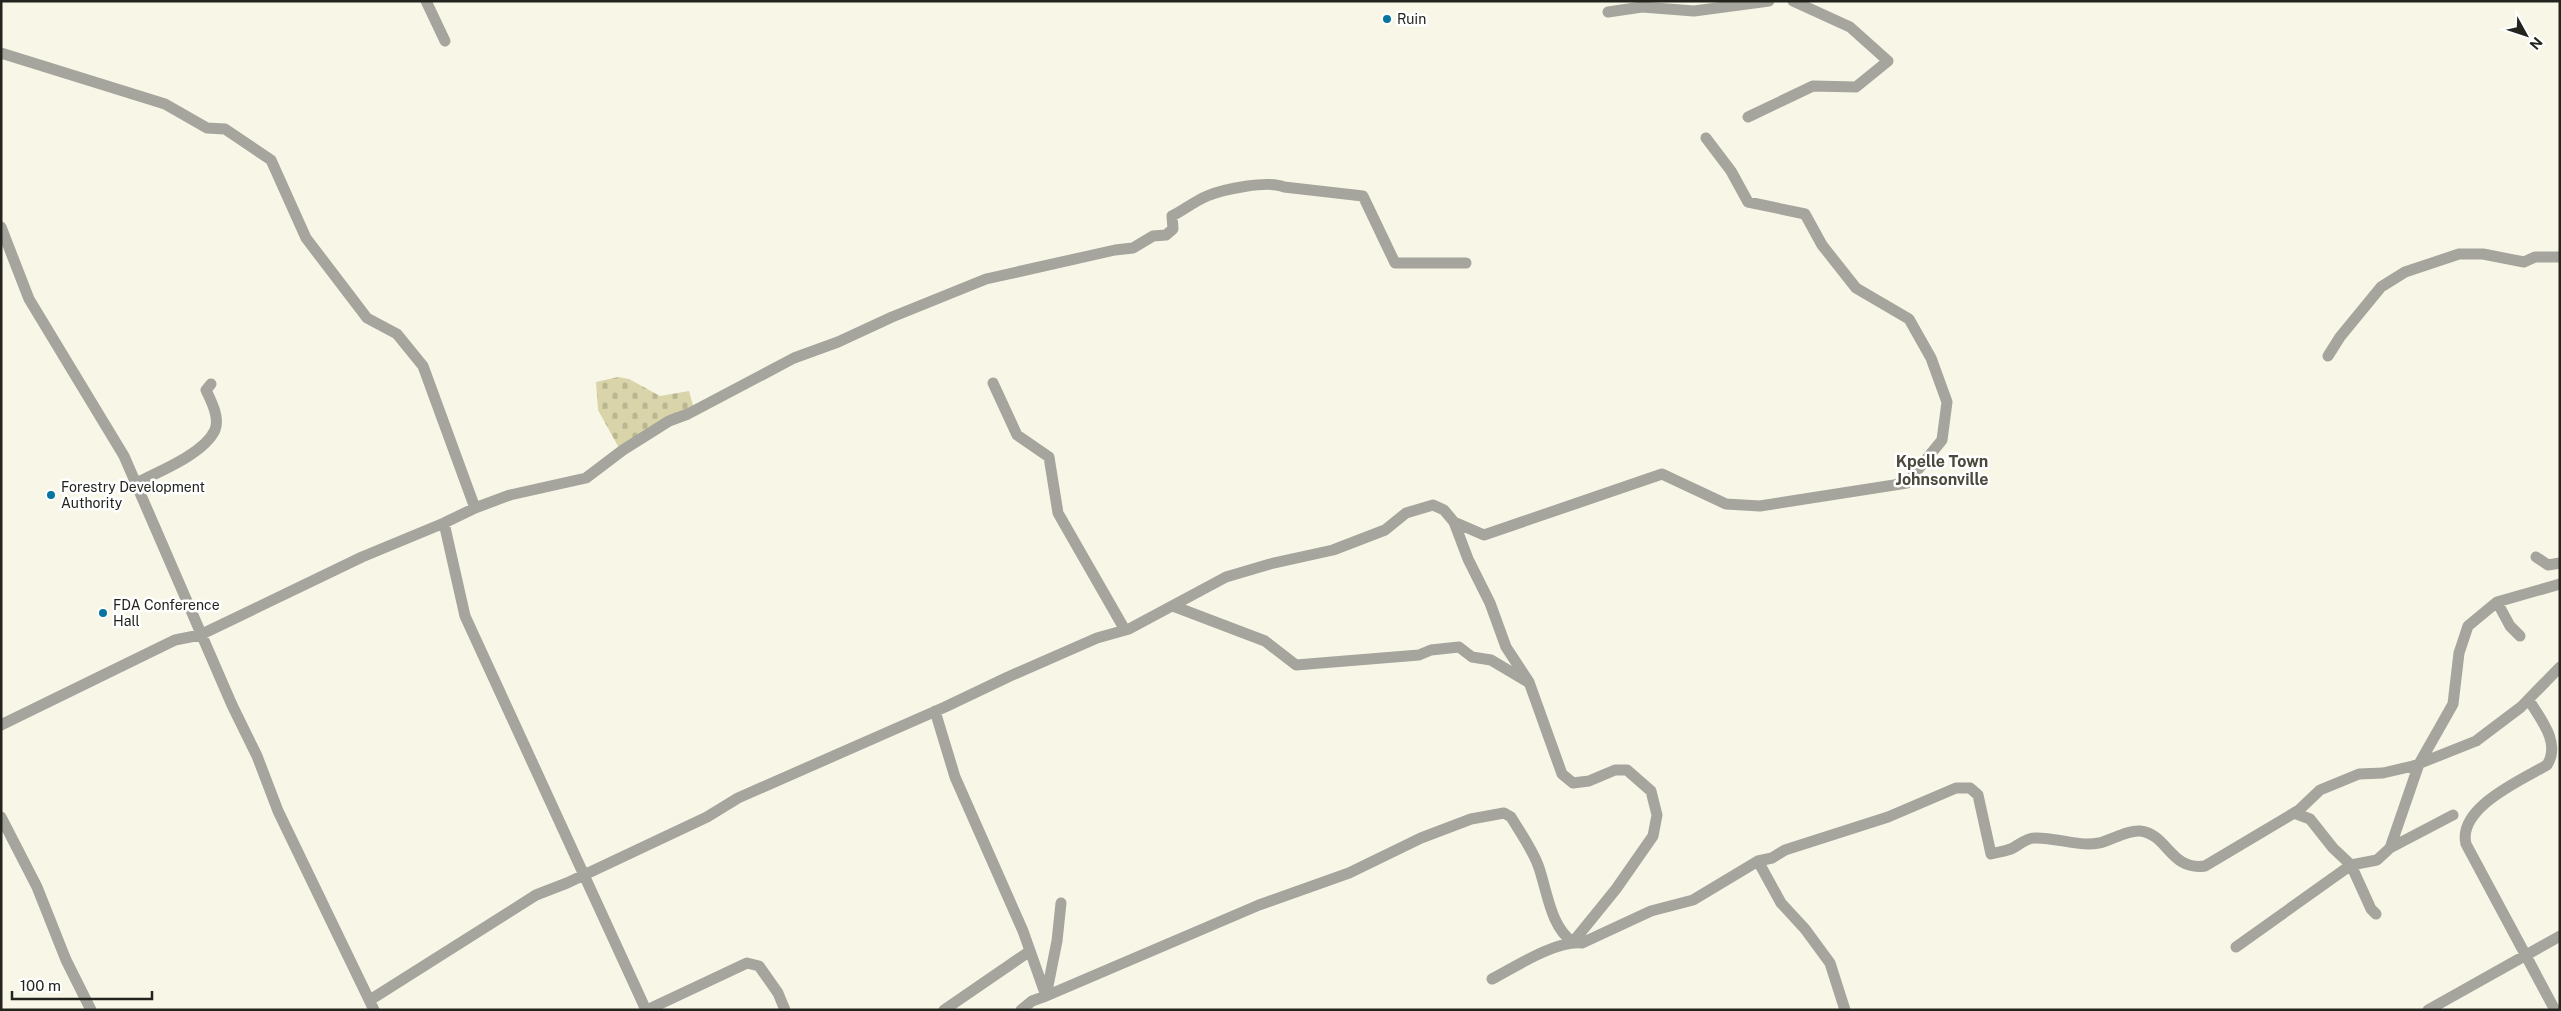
<svg xmlns="http://www.w3.org/2000/svg" width="2561" height="1011" font-family="'Public Sans',sans-serif">
<style>
.cemetery{fill:url(#cemetery-stones)}
.lines{fill:none;stroke-linecap:round;stroke-linejoin:round}
.minor{stroke:#a5a49d;stroke-width:11}
.poi-dot{fill:#0676a1;stroke:#fff;stroke-width:2}
.labels{text-anchor:middle;dominant-baseline:central;stroke-width:5;stroke-linejoin:round;paint-order:stroke}
.poi-label{font-size:14px;fill:#24241e;stroke:#fff;text-anchor:start}
.quarter-label{font-size:16px;font-weight:bold;fill:#4c4a3d;stroke:#fff}
</style>
<defs>
<pattern id="cemetery-stones" width="16" height="16" patternUnits="userSpaceOnUse" patternTransform="scale(1.25)"><rect width="16" height="16" fill="#d9d4a9"/><path d="M2 7V4a2 2 0 0 1 4 0v3zM10 15v-3a2 2 0 0 1 4 0v3z" fill="#bab691"/></pattern>
</defs>
<rect width="100%" height="100%" fill="#f8f6e6"/>
<path class="cemetery" d="M618,377L629,379L660,396L689,391L694,409L619,448L598,410L596,382Z"/>
<g class="lines">
<path class="minor" d="M426,1L445,41
M1608,12L1642,7L1694,11L1769,1
M1,53L165,104L207,128L225,129L271,160L306,238L367,318L397,334L423,366L475,508
M1748,117L1813,86L1856,87L1888,61L1850,27L1793,1
M1,227L29,299L124,456L232,705L257,756L278,811L374,1010
M2328,356L2340,337L2381,287L2405,272L2459,254H2483L2524,262L2535,257H2560
M993,383L1017,435L1049,457L1058,513L1125,630
M136,483C158,472 204,454 215,430C220,417 211,401 206,390L211,384
M1454,522L1484,535L1662,474L1726,504L1760,506L1907,483L1942,440L1947,402L1931,358L1909,319L1856,288L1822,245L1805,214L1748,202L1731,171L1706,138
M444,523L465,616L646,1010
M2536,557L2548,565L2560,563
M2497,602L2510,626L2520,636
M1173,606L1265,641L1296,665L1419,655L1431,650L1459,647L1472,657L1491,660L1528,682
M2529,700C2541,720 2561,743 2547,765C2521,780 2457,808 2466,844L2555,1010
M935,711L955,777L1023,931L1046,996L1259,905L1349,873L1421,838L1471,819L1504,813L1511,817C1520,832 1532,849 1538,865C1547,889 1550,927 1573,942
M1,725L175,640L200,635L362,557L444,523L475,508L510,495L586,478L623,450L669,421L688,414L794,358L838,342L892,317L986,279L1115,250L1133,248L1153,236L1166,235L1173,229L1172,216C1184,210 1195,201 1207,196C1224,189 1268,180 1284,187L1363,196L1395,263H1466
M2294,813L2310,819L2333,848L2351,865L2377,860L2390,848L2419,764L2453,704L2459,653L2468,626L2497,602L2560,584
M1,817L37,887L66,960L91,1010
M2390,848L2453,815
M1758,861L1781,903L1805,929L1830,963L1845,1010
M2236,947L2351,865L2371,909L2376,914
M1492,979C1515,967 1556,940 1582,943L1651,911L1693,900L1758,861L1772,858L1785,850L1888,817L1956,788H1970L1978,795L1991,854C1998,852 2007,851 2013,848C2020,844 2027,838 2034,838C2056,837 2077,847 2099,843C2112,840 2127,830 2140,831C2168,834 2170,871 2205,866L2299,810L2320,790L2359,774L2383,773L2413,766L2476,741L2521,707L2560,667
M370,1000L536,895L567,883L707,817L738,798L945,707L1008,677L1097,638L1129,629L1226,577L1270,564L1333,550L1385,530L1406,513L1433,505L1444,510L1454,522L1468,559L1490,603L1506,647L1529,682L1562,774L1573,783L1589,781L1615,770H1627L1651,791L1657,815L1653,836L1616,889L1573,942
M647,1010L747,963L759,966L778,993L785,1010
M944,1010L1030,951
M1021,1010L1032,1001L1046,996L1057,941L1061,903
M2428,1010L2560,936"/>
</g>
<g class="poi-dot">
<circle cx="1387" cy="19" r="5"/>
<circle cx="51" cy="495" r="5"/>
<circle cx="103" cy="613" r="5"/>
</g>
<g class="labels">
<g class="poi-label">
<text x="1397" y="19">Ruin</text>
<text x="61" y="487">Forestry Development<tspan x="61" dy="16">Authority</tspan></text>
<text x="113" y="605">FDA Conference<tspan x="113" dy="16">Hall</tspan></text>
</g>
<g class="quarter-label">
<text x="1942" y="461">Kpelle Town<tspan x="1942" dy="18">Johnsonville</tspan></text>
</g>
</g>
<rect width="2561" height="1011" fill="none" stroke="#24241e" stroke-width="5"/>
<g transform="translate(2526 35) rotate(130)" stroke="#ffffff" stroke-width="4" paint-order="stroke">
<path d="M0-4L9 19L0 12L-9 19Z" fill="#24241e"/>
<text y="-8" font-size="14" font-weight="bold" text-anchor="middle" fill="#24241e">N</text>
</g>
<path d="M12 991v8h140v-8" fill="none" stroke="#24241e" stroke-width="2.5"/>
<text x="20" y="991" font-size="15" fill="#24241e" stroke="#ffffff" stroke-width="4" paint-order="stroke">100 m</text>
</svg>
